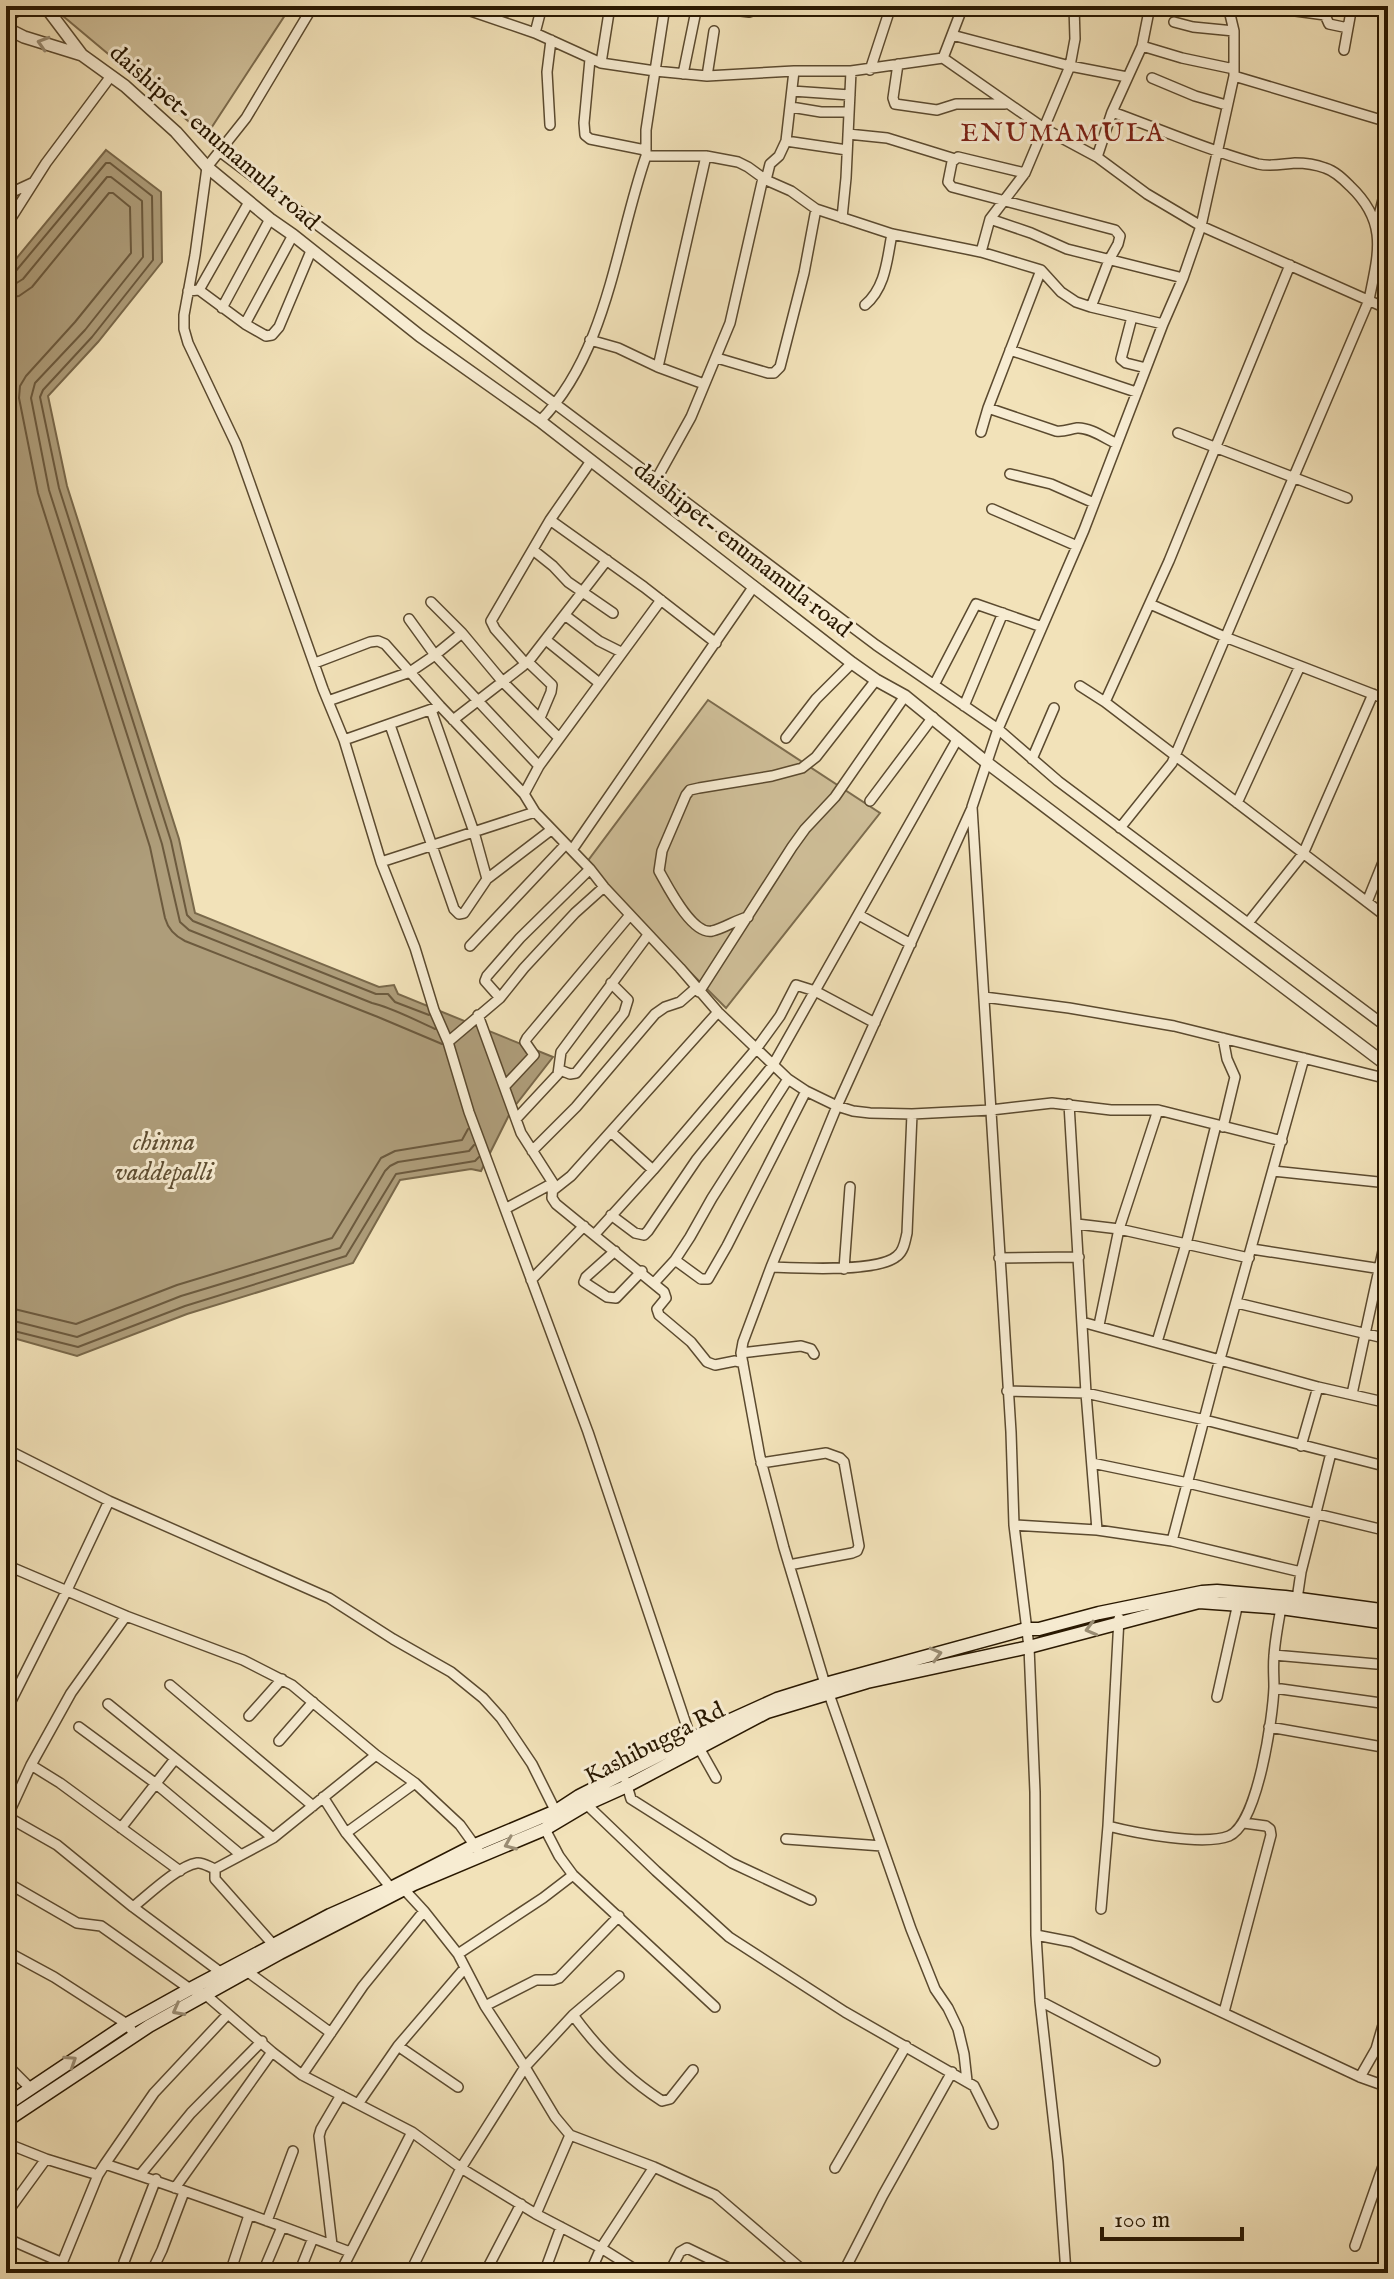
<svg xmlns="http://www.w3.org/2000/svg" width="1394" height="2279" font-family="'IM FELL English',serif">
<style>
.green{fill:#d0c09a;stroke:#7c6c4e;stroke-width:2}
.water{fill:#ae9d7a;stroke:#79684a;stroke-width:2}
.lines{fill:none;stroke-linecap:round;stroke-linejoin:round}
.shore{stroke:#6c5a3e;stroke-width:2}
.minor-casing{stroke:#5b4a2f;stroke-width:12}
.tertiary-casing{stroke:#5b4a2f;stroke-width:14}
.secondary-casing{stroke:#291801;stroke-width:15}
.minor{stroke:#f7ecd2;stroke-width:9}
.tertiary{stroke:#f7ecd2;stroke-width:11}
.secondary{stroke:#f7ecd2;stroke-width:12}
.oneway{stroke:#9a8d74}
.labels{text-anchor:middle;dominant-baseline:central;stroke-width:6;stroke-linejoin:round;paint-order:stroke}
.street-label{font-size:24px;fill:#291801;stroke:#f7ecd2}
.neighbourhood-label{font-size:26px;letter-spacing:2px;fill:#7a1f14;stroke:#f7ecd2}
.water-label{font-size:26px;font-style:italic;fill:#5e4d31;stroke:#f7ecd2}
</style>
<rect width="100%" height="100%" fill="#f2e2b9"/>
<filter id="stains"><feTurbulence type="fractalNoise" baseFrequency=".0025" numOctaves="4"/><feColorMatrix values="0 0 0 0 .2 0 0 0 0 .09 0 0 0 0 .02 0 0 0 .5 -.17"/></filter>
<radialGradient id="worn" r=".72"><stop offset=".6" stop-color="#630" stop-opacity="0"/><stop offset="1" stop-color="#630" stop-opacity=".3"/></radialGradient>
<path class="green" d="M51,6H291L206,136Z
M708,700L880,813L726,1008L584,866Z"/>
<path class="water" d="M106,150L161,192L162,262L98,342L48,396L67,486L179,839L195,913L379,987L394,985L398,994L553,1057L511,1111L481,1171L471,1169L400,1180L353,1263L187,1314L77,1356L6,1336V271Z"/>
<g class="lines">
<path class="shore" d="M6,275L15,272L106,163H110L152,196L153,260L92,337L43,390L40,397L59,488L171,841L187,915L193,921L376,994H388L395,1002L429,1015
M6,285L15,284L23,279L107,177H111L142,201L143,257L85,330L35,383L31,398L49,490L162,844L180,922L189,930L372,1003C393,1008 415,1020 435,1029
M6,298L19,296L32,287L109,193H113L130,207L131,253L75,322L26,376L20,386L19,398L38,493L150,847L165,918C168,929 175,936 185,941L378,1017L442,1044
M6,1307L76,1324L177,1285L332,1238L381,1158L395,1151L462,1140L468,1129
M6,1319L77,1337L181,1296L340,1248L385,1171L390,1166L398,1162L469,1151L474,1145
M6,1329L78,1347L185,1306L346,1256L396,1174L475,1161L479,1157"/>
<defs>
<path id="minor" d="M313,6L246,118L207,167L195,255L184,315V329L188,343L236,444L323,689L344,740L381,862L415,948L434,1010L448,1042L469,1112L588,1432L691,1739
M456,6L535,33L601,63L655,71L665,6
M700,6L749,12L752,11L755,6
M1229,10L1281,9L1325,15L1329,24L1348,28
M1174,22L1193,27L1234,31
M535,33L542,6
M952,35L1070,66L1127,77
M1142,46L1182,58L1234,69
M1344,50L1352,6
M943,58L963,6
M590,59L584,123L585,135L590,139L645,150
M601,63L610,6
M898,64L893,98L895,104L937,110L956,104H1005
M870,70L891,6
M683,74L697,6
M707,76L714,31
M1234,76L1388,122
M1152,78L1195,96L1226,105
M792,91L850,95
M791,107L821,112H849
M1112,112C1160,129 1209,151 1258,164C1271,167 1282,164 1295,163C1304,163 1317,165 1325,168C1335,171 1343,179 1350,186C1389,223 1378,254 1369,300L1172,763L1120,828
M550,125L547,72L551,40
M848,134L887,138L955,159
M786,141L847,150
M219,151L876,645L998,729L1058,781L1388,1028
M1097,157L1112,112L1142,46L1150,6
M1025,173L958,157L952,162L948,182L952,187L1115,230L1120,236L1118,244L1109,260L1091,307
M766,180L770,164L779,156L786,141L794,71
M6,195L32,183
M842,218L846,178L851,71
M990,219L1031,233L1067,249L1183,278
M6,226L46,163L111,76
M1376,227L1388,180
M981,252L990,219L1025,173L1070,66L1075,39L1074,6
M199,290L249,202
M188,291L199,290L245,324L266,336L272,335L279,327L311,251
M865,305C886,287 887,259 892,234
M222,308L270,219
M1132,317L1121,359L1126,363L1146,368
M245,324L293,235
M1163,324L1091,307L1076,302L1061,292L1041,270L981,252L892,234L816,209L791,191L766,180L748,167L738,162L706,156H646V130L655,71L707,76L794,71H851L943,58L1045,129L1097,157L1147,194L1201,226L1388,309
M590,340L618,348L658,367L706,156
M1010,350L1136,392
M717,358L768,373H774L780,367L804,273L816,209
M658,367L704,384
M988,408L1056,431C1065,432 1069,429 1077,428C1090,427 1106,439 1117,444
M540,421C607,353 616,243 646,156
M981,432L988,408L1041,270
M1178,433L1347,498
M1010,474L1051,484L1094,503
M656,480L691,417L730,323L763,178
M992,509L1077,546
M550,520L644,587L716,643
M533,550L553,566L568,582L613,613
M431,602L462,633L502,681L559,738
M1150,604L1225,637L1388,700
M566,616L599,641L621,652
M409,619L435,655L539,766
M546,640L598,682
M528,662L552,685L551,692L540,718
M315,663L370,642L378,641L385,644L440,706L524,794L535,812L590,869L604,887L680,968L718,1012L788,1079L806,1091L837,1106L853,1111L870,1113L912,1114L991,1110L1052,1103L1111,1110H1158
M526,664L495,629L491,621L550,520L591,461
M934,685L976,604L1042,627
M1080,686L1105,702L1388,918
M328,701L410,672L435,655L462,633
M1105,702L1169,561L1290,265
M964,706L1003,613
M453,720L528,662L607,560
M390,725L454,909L459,914L464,913L487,879L474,832L431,710
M786,738L816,699L852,663
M344,740L435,708
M1032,759L1054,708
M524,794L539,766L661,600
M870,801L933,717
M1237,803L1300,666
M572,850L754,586
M381,862L535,812
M487,879L551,830
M1367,902L1388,850
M859,915L911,944
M748,917C735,920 725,928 712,931C692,935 668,887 659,871L662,851L686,795L690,790L699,788L772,776L802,768L816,757L876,680
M1248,923L1303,854L1373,694
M470,946L566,844
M699,992L792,847L805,829L835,797L905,696
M984,997L1069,1008L1174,1026L1388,1079
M500,998L485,981L487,976L520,938L590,869
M478,1015L521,1133L553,1183L552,1198L556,1204L664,1292L666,1298L657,1309L659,1315L691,1342L707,1362L715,1365L735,1361L743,1363
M1223,1038L1227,1059L1235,1077L1223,1127
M448,1042L500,998L524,968L575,913L604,887
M560,1070L570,1074L576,1073L624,1013L628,1000L611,983
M505,1086L534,1055L525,1042L527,1038L630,915
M1069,1104L1086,1393L1097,1530
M517,1118L558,1074L561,1052L648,935
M611,1132L653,1170
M532,1151L576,1107L655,1014L665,1007L680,1002L696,988
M1273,1171L1388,1183
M552,1191L571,1176L718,1012
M505,1209L553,1183
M611,1215L635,1233L644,1235L648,1231L697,1159L773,1065L958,738
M1077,1224L1119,1229L1249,1258
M595,1234L653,1170L756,1049L780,1016L796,985L815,991L875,1023
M1252,1249L1388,1270
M615,1251L586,1277L584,1282L607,1297L616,1298L642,1271
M999,1258L1079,1257
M675,1260L701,1279H708L727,1246L806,1091
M771,1267C797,1268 878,1273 897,1256C904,1251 905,1241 907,1233L912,1114
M844,1269L850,1187
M531,1280L584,1226
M654,1283L675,1260L690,1237L712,1198L788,1079
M1237,1303L1388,1339
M1082,1322L1318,1387L1388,1403
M1099,1325L1119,1229L1158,1110L1282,1141
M1157,1342L1186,1244L1216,1125
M741,1353L801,1346L811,1349L814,1354
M1007,1391L1086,1393L1205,1420L1388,1467
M1352,1394L1388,1228
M1301,1446L1318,1387
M6,1449L109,1501L329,1598L393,1639L451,1672L483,1698L501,1718L532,1764L558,1816
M761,1463L826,1453L840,1458L844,1462L859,1546L857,1551L852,1553L789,1565
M1092,1463L1188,1483L1388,1531
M1014,1525L1097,1530L1172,1541L1301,1572
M1172,1541L1220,1359L1304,1058
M6,1565L126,1616L243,1660L292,1685L376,1755L415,1783L460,1825L478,1850
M1297,1599L1301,1572L1331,1453
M1274,1655L1388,1665
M825,1684L784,1548L760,1457L741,1353L743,1342L771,1267L837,1106L971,810
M170,1685L313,1806
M1274,1688L1388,1704
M829,1694L911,1929L935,1989L948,2008L958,2029L964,2054L967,2081
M1217,1697L1238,1603
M108,1704L273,1838
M6,1711L67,1590L109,1501
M249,1716L282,1679
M79,1727L155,1783L241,1855
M1269,1727L1388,1748
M279,1741L313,1702
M698,1746L716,1778
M31,1765L60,1783L180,1871
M626,1782L631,1799L732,1863L811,1900
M323,1797L346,1833L391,1888
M584,1802L656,1871L729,1937L845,2012L974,2086L993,2124
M6,1816L57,1845L133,1907L223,1974
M7,1817L31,1765L71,1693L126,1616
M1108,1826C1135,1833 1204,1846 1229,1836C1258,1824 1273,1716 1274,1687C1274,1677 1273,1667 1274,1656C1275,1640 1278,1624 1281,1608
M121,1828L175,1759
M545,1829L559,1856L573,1875L715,2007
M346,1833L415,1783
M786,1839L882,1846
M215,1869V1879L278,1950
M6,1882L77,1923L101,1926L190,1989L206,1995L272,2052L302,2075L412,2132L461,2168L536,2214L601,2248L641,2273
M401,1886L424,1911L458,1954L485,2006L525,2067L555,2117L570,2135L654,2167L715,2195L806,2273
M133,1907C148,1895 178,1866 197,1863C203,1862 209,1867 215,1869L273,1838L376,1755
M1101,1909L1108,1826L1119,1618
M1036,1935L1072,1942L1360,2077L1388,2087
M6,1951L54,1977L127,2024L135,2035
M458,1954L543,1898L573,1875
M248,1972L331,2033
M1040,2001L1155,2061
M485,2006L536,1980H553L559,1978L619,1916
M1224,2012L1271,1835L1270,1829L1266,1826L1244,1823
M573,2015C597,2048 628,2079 662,2101L670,2099L693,2070
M398,2046L458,2087
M6,2064L30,2088
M302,2075L363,1986L424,1911
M1360,2077L1376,2049L1388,2008
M358,2104L398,2046L464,1969
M6,2143L46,2159L98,2175
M105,2164C187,2191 269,2221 350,2252
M835,2168L906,2046
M140,2175L191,2113L262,2041
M175,2188L272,2052
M6,2214L46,2159
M536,2214L570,2135
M267,2221L293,2151
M6,2238L63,2263
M332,2245L319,2136L321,2129L341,2095
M1355,2246L1388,2152
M124,2262L156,2179
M263,2272L282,2227
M58,2273L98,2175L105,2164L154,2093L228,2014
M151,2273L162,2250L184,2192
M230,2273L249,2215
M299,2273L313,2238
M340,2273L412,2132
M410,2273L461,2168L525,2067L573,2015L619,1976
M485,2273L521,2204
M544,2273L561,2227
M590,2273L601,2248L654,2167
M669,2273L680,2252L687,2248L739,2273
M843,2273L883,2195L952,2072
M1066,2273L1058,2161L1040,2001L1036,1935L1035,1792L1029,1647L1014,1525L1011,1432L972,807L998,729L1084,530L1163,324L1183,278L1201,226L1234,76V31L1228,6"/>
<path id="tertiary" d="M45,6L82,55
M6,17L23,6
M6,28L24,37L82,55L125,86L176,132L207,167L270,219L293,235L420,336L540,421L852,663L876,680L905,696L986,762L1388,1066"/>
<path id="secondary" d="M6,2105L127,2024L190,1989L330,1915L391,1888L475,1845L556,1811L579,1796L715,1727L777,1699L825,1684L1026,1629H1039L1099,1613L1202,1592L1217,1591L1285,1597L1388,1611
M6,2121L149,2026L280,1953L414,1884L545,1829L587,1804L627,1786L767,1712L867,1682L1029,1647L1199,1602L1281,1608L1388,1623"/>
</defs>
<use href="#minor" class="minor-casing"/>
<use href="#tertiary" class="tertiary-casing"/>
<use href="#secondary" class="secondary-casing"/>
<use href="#minor" class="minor"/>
<use href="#tertiary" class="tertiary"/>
<use href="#secondary" class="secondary"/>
</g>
<defs><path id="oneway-chevron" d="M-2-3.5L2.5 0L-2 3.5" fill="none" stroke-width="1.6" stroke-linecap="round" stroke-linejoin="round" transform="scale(2)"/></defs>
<g class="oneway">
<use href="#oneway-chevron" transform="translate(43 43) rotate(-163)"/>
<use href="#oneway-chevron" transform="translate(1091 1629) rotate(165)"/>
<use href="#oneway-chevron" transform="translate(936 1654) rotate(-15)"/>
<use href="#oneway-chevron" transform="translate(510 1844) rotate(157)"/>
<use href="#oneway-chevron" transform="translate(178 2010) rotate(152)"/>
<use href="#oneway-chevron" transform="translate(71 2061) rotate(-33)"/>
</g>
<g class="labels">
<g class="street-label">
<text transform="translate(214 138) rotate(41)">daishipet- enumamula road</text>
<text transform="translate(742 550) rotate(38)">daishipet- enumamula road</text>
<text transform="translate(655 1744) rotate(-27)">Kashibugga Rd</text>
</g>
<g class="neighbourhood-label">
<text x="1063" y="133">ENUMAMULA</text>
</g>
<g class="water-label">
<text x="164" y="1142">chinna<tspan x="164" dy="30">vaddepalli</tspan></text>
</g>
</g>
<rect width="1394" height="2279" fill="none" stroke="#f2e2b9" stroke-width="32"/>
<rect x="8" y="8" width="1378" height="2263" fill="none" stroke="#291801" stroke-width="4"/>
<rect x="16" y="16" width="1362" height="2247" fill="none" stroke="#291801" stroke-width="2"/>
<path d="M1102 2227v12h140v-12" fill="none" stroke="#291801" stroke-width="4"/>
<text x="1114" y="2227" font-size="24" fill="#291801" stroke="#f7ecd2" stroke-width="6" paint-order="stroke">100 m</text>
<rect width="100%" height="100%" filter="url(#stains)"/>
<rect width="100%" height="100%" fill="url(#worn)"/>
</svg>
